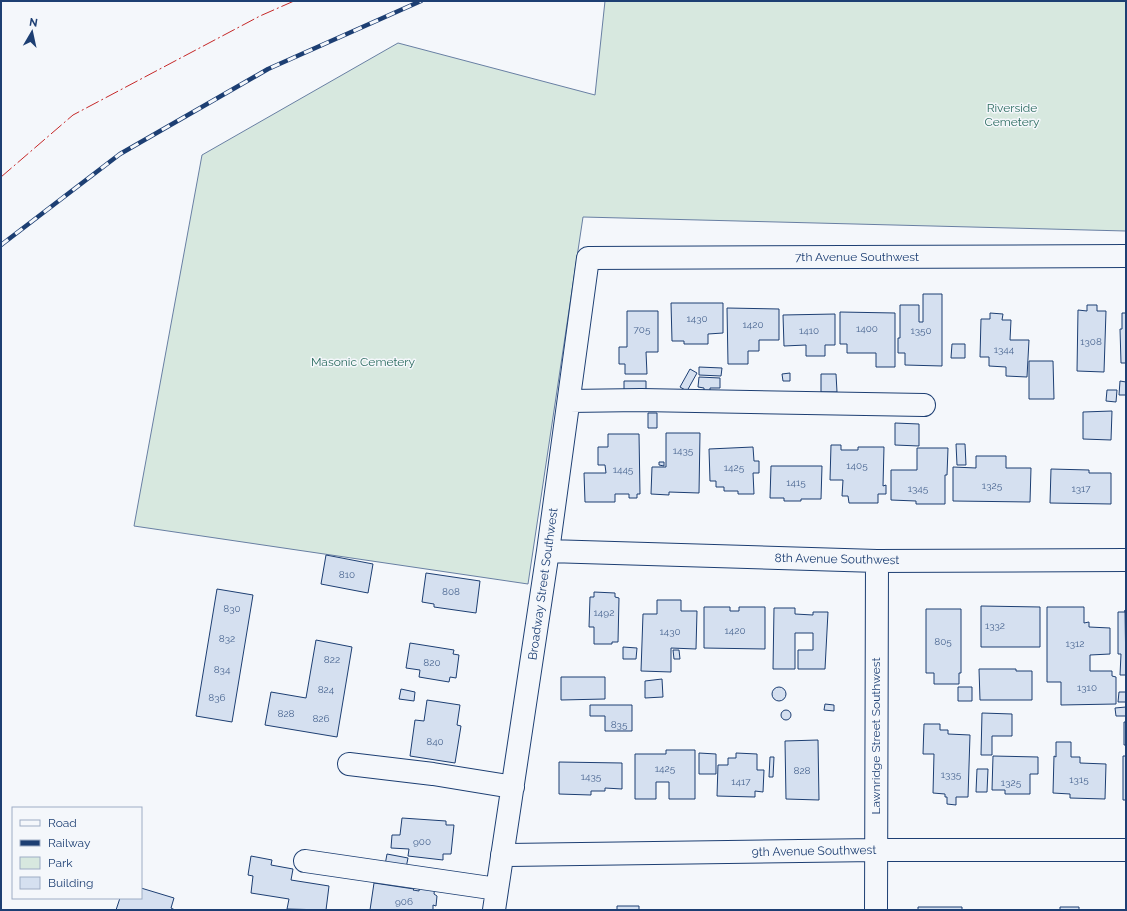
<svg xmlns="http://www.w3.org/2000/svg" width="1127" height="911" font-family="Raleway,sans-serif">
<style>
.green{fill:#d7e8df;stroke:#687fa3}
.building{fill:#d5e0f0;stroke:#1d3f73}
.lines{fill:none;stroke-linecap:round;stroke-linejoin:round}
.minor-casing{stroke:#1d3f73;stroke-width:24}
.minor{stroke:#f4f7fb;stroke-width:22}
.rail-casing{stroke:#1d3f73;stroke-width:4.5}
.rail{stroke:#f4f7fb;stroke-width:3;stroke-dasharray:9;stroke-linecap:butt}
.power{stroke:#c62828;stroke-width:1;stroke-dasharray:14 3 2 3;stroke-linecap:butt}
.labels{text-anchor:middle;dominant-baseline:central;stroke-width:3;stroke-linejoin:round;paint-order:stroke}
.number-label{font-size:10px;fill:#4b6792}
.park-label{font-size:12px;fill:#2c6c60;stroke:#f4f7fb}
.street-label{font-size:12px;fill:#1d3f73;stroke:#f4f7fb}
</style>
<rect width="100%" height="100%" fill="#f4f7fb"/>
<path class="green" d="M605,1H1126V231L583,217L528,584L134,526L202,155L398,43L595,95Z"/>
<path class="building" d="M923,294H942V366L905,365V353H898V338H900V305H919V322H923Z
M671,303H723V333L708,334V344H684V341H672Z
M1087,305H1097V311H1106L1104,372L1077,371L1078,310L1087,311Z
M727,308L779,309V340H759V351H748V364H728Z
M627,311H658V352H646L647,374H625V364H619V347H627Z
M840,312L895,313V367H876V353H847V344H840Z
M990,313L1003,314L1002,320H1011L1010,340H1029L1027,377L1006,376V367L989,366V357H980L981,319H990Z
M1122,313H1126V363H1121L1120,329H1122Z
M835,314V345H825V356H806V345L784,346L783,315Z
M952,344H965V358H951Z
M1029,361H1053L1054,399H1029Z
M699,367L722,368L721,376L699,375Z
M690,369L697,373L687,391L680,387Z
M790,373V381H783L782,374Z
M821,374H836L837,392H821Z
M699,377L720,378V388H710V392L704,391V388L698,387Z
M624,381H646V390H624Z
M1120,381L1126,382V395H1119Z
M1107,390H1117L1116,402L1106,401Z
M1112,411L1111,440L1083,439V412Z
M648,413H657V428H648Z
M895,423L919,424V446L895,445Z
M666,433H700L699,493L669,492V495L651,494L652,467H666Z
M608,434H639L640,494H637V498H629V494H615V502H585L584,473H606L605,465H598V447H608Z
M956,444H965L966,465H957Z
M831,445H841V450H858V447H884L883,486L886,485V494H878V503H849L848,496H842L843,480H830Z
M753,447L754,461H759V473H753L754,494H738V491H724V487H716V481H710L709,449Z
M917,448H948L947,475H945V504H916V501L891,500V470H917Z
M976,456H1006V468H1031L1030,502L953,501V467L976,468Z
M659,462H664V466L659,465Z
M771,466H822L821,499H801V501H784V498H770Z
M1051,469L1089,470V473H1111V504L1050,503Z
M326,555L373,564L368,593L321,584Z
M426,573L480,581L476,613L434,607V604L422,602Z
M217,589L253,595L232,722L196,716Z
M594,592L615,593V597L619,598L618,642H612V644H594V627H589L590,597H594Z
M657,600H681V611H697L696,649L671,648V672L641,671L643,614H657Z
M981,606L1040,607V647H981Z
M704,607H730V611H739V607H765V649L704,648Z
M1047,607H1084V623L1089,622V627L1110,628V654L1090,655V671H1112V676L1116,677V704L1061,705V682H1047Z
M774,608H795V614L813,615V612H828L825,669H798V650H813V633H795V669H773Z
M926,609H961V673H959V684H934V673H926Z
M1125,610L1126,675H1120L1121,654H1118V612H1125Z
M316,640L352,647L337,737L265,725L271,692L306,698Z
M410,643L454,650L453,654L459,655L456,678L450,677L449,682L419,677L420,670L406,668Z
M623,647L637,648L636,659H623Z
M673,650H679L680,659H674Z
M979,669H1016V671H1032V700H980Z
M561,677H605V699L561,700Z
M662,679L663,697L645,698V681Z
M772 694a7 7 0 1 1 14 0a7 7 0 1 1-14 0Z
M958,687H972V701H958Z
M401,689L415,692L414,701L399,699Z
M1119,692H1126V702H1118Z
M427,700L460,705L457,725L461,726L455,763L410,756L415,720L424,721Z
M825,704L834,705V711L824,710Z
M590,705H632V731H605V716H590Z
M1126,707V716H1116L1115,708Z
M781 715a5 5 0 1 1 10 0a5 5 0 1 1-10 0Z
M982,713L1012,714V736H992V755H981Z
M1124,722H1126V745H1124Z
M924,724H940V730H948V734L970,735L968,797H956V805L947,804V797H945V794L933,793L934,754H923Z
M818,740L819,800L786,799L785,741Z
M1056,742H1071V757H1080V763L1106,764L1105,799L1070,798V794L1053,793L1054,756L1056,757Z
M666,750H695V799H669V782H656V799H635V754H666Z
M699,753L716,754V774H699Z
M736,753L757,754V770H764L763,792L755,791V797L717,796L718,765H728V758H736Z
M993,756L1038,757V774H1030V794H1005V790H992Z
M1123,756H1126V800H1123Z
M770,757H774L773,777H769Z
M559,762L622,763V789L605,788V791H591V795L559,794Z
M977,769H988L987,792H976Z
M402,818L446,821V825H454L451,854H443V860L408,856L409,849L391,848L392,835H400Z
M387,854L408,858L406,868L385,865Z
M251,856L272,860L271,865L293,869L291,880L329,886L326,910L287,909L289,899L251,893L253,876L248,875Z
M374,883L414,889L413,890L419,891L420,883L435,885L434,894L437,896L436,906L433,905V910H370Z
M141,888L174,898L171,908L175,910H116L120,898H141Z
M617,906H639V910H617Z
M918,907H962V910H918Z
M1060,907H1079V910H1081H1060Z"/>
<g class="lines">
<defs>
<path id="minor" d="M569,401L641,400L924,405
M548,551L877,561L1126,560
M349,764L433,774L513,787
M502,855L876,850H1126
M305,861L497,889
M494,910L548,551L588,258L1126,256
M876,910L877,561"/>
</defs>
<use href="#minor" class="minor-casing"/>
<use href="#minor" class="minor"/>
<defs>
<path id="rail" d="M1,245L120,154L268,69L421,1"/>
</defs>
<use href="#rail" class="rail-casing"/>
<use href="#rail" class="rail"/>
<path class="power" d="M1,177L73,115L260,16L294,1"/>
</g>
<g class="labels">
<g class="number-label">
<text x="697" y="318">1430</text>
<text x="753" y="324">1420</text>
<text x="867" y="328">1400</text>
<text x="642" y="329">705</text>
<text x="809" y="330">1410</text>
<text x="921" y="330">1350</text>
<text x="1091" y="341">1308</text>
<text x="1004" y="349">1344</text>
<text x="683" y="450">1435</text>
<text x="857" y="465">1405</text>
<text x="734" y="467">1425</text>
<text x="623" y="469">1445</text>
<text x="796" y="482">1415</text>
<text x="992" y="485">1325</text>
<text x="918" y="488">1345</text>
<text x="1081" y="488">1317</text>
<text x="347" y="574">810</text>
<text x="451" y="591">808</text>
<text x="232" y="608">830</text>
<text x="604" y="612">1492</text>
<text x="995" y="625">1332</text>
<text x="735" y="630">1420</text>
<text x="670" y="631">1430</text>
<text x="227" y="638">832</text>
<text x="943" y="641">805</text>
<text x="1075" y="643">1312</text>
<text x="332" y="659">822</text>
<text x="432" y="662">820</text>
<text x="222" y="669">834</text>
<text x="1087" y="687">1310</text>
<text x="326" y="689">824</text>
<text x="217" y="697">836</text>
<text x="286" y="713">828</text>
<text x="321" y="718">826</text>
<text x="619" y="724">835</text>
<text x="435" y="741">840</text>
<text x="665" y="768">1425</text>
<text x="802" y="770">828</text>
<text x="951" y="774">1335</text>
<text x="591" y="776">1435</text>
<text x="1079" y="779">1315</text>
<text x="741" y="781">1417</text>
<text x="1011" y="782">1325</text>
<text x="422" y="841">900</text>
<text x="404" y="901">906</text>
</g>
<g class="park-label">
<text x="1012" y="108">Riverside<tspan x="1012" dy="14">Cemetery</tspan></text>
<text x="363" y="362">Masonic Cemetery</text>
</g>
<g class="street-label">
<text x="857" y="257">7th Avenue Southwest</text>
<text transform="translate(837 559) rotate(1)">8th Avenue Southwest</text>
<text transform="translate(543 584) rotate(-82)">Broadway Street Southwest</text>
<text transform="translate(876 736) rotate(-90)">Lawnridge Street Southwest</text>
<text transform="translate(814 851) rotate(-1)">9th Avenue Southwest</text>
</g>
</g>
<rect width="1127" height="911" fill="none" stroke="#1d3f73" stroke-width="4"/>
<rect x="12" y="807" width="130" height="92" fill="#f4f7fb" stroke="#9eadc5"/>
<rect x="20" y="820" width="20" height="6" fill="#f4f7fb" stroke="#9eadc5"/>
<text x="48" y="827" font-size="12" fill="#1d3f73">Road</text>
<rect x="20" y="840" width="20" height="6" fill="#1d3f73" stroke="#9eadc5"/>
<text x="48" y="847" font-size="12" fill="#1d3f73">Railway</text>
<rect x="20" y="857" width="20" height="12" fill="#d7e8df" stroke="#9eadc5"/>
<text x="48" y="867" font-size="12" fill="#1d3f73">Park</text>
<rect x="20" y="877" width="20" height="12" fill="#d5e0f0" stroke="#9eadc5"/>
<text x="48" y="887" font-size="12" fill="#1d3f73">Building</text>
<g transform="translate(32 32) rotate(9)" stroke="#f4f7fb" stroke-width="3" paint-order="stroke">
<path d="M0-3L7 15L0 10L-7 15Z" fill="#1d3f73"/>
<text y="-6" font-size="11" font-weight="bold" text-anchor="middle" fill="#1d3f73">N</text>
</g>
</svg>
